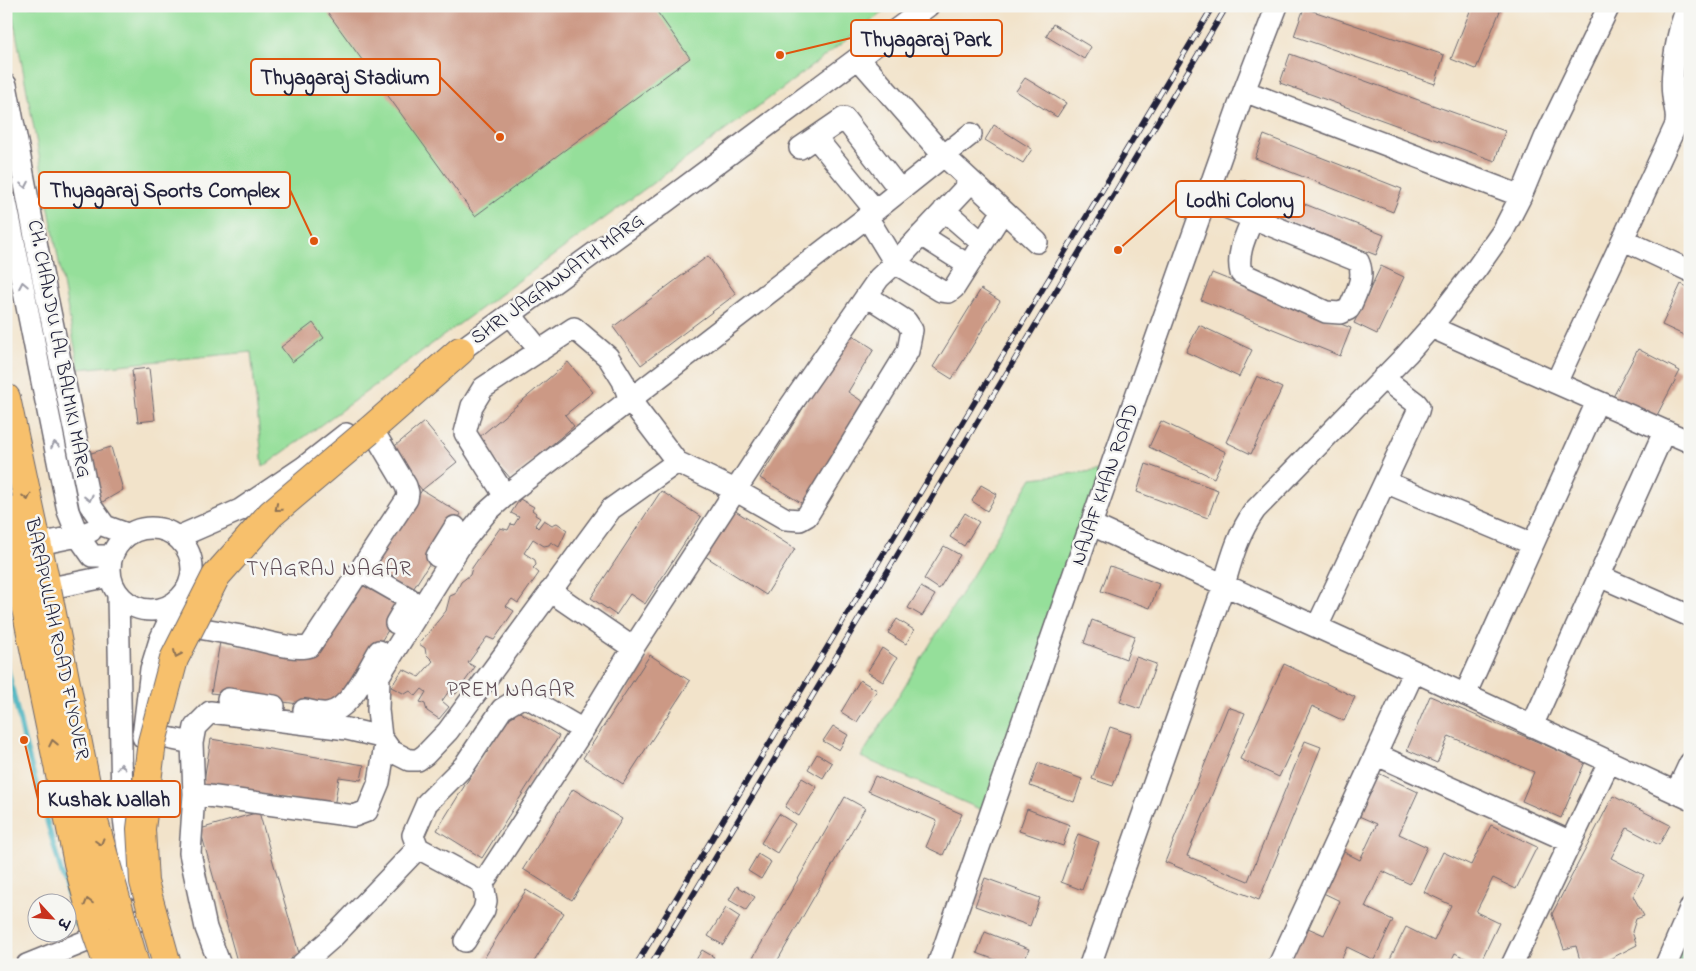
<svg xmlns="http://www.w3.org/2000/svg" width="1696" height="971" font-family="'Indie Flower','Playpen Sans Deva',sans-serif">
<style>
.green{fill:#95df9a;stroke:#5c806a}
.forest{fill:#78be82;stroke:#4d705e}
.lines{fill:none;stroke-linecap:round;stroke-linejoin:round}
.stream{stroke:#42b1be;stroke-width:5}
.building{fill:#cc9985}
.minor-casing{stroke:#6b666d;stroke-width:24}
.highway-casing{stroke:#6b666d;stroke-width:30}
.minor{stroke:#fff;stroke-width:21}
.highway{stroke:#f7c06c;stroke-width:28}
.rail-casing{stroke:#22223b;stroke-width:5.5}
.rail{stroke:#f6f6f2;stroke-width:4;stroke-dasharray:11;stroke-linecap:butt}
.highway-bridge-casing{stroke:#6b666d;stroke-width:30;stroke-linecap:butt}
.highway-bridge{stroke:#f7c06c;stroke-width:28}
.oneway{stroke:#9c9ca7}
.oneway2{stroke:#8c7154}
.labels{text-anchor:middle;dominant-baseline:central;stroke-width:5;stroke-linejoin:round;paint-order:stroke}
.street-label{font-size:20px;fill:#22223b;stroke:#f6f6f2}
.neighbourhood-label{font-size:21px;letter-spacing:1px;fill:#5e4c55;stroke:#f6f6f2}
.leader{fill:none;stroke:#de560e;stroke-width:2}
.callout-dot{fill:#de560e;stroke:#f6f6f2;stroke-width:2}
.callout{fill:#f6f6f2;stroke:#de560e;stroke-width:2}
.callout-label{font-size:21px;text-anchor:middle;font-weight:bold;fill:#22223b}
</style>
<rect width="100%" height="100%" fill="#f6f6f2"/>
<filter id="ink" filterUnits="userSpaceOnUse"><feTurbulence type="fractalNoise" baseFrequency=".02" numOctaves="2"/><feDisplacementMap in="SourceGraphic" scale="10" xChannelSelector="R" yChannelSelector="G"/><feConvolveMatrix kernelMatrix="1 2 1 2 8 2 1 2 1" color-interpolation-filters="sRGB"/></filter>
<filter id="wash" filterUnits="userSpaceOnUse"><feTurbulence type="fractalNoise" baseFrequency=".0096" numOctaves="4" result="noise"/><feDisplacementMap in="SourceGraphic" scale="20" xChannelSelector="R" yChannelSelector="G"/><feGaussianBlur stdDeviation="1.12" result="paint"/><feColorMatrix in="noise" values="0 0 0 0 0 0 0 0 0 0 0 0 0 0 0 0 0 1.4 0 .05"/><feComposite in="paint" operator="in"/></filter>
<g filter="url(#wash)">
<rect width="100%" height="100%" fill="#f2e3ca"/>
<path class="green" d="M11,6H891L767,100L263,467L251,352L79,369Z
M1111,469L991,814L861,757L1032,478Z"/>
<path class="forest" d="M1690,916V965H1669Z"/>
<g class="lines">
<path class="stream" d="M6,661L24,740L76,924"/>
</g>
<g id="blocks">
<path class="building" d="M323,6H653L690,58L475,216Z
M1472,6H1502L1476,69L1451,59Z
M1304,8L1444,55L1435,84L1294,36Z
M1053,24L1091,47L1084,59L1046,36Z
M1690,39V64L1677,55Z
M1290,54L1505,131L1495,161L1280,83Z
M1025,78L1066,103L1057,117L1016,91Z
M994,125L1032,149L1023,163L985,140Z
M1264,135L1402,189L1393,212L1255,158Z
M1243,180L1384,235L1376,255L1235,200Z
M708,256L736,294L641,365L613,327Z
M1381,266L1404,277L1377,334L1354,323Z
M1212,273L1351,328L1340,356L1201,300Z
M1681,284L1690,288V338L1662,325Z
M981,289L1000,301L952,379L933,367Z
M313,323L324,338L292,362L281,347Z
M1199,325L1252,350L1239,377L1186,352Z
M849,333L874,349L848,392L868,405L806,506L760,478Z
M1638,349L1680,371L1654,421L1612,399Z
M568,362L593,392L565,415L574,426L511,479L477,439Z
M149,368L155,420L138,422L132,370Z
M1257,376L1282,388L1251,454L1226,442Z
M1161,421L1226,452L1214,478L1149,447Z
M424,422L457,462L422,490L390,450Z
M111,447L123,490L99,504L88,454Z
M1146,464L1218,490L1208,518L1137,492Z
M981,485L997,494L987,511L972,501Z
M422,490L461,514L410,594L371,569Z
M661,491L701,517L645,604L630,594L616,615L591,598Z
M520,499L534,507L532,510L536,513L535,515L540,518L535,525L538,528L544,520L552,525L557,523L567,530L559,547L551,542L549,545L544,546L533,539L524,553L535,560L536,565L533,568L539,573L518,603L512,599L506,606L514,611L494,640L487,637L468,663L475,667L456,694L449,691L442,701L449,707L439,719L427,711L425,704L420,702L426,692L422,689L416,696L410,691L405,694L391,687L403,669L419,677L433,661L426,654L425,648L419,644L446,611L450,596L455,594L461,582L470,575L472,568L500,528L508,530L511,524L514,525L519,517L511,513Z
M734,510L795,549L766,595L705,556Z
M965,513L979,522L964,546L950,537Z
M944,546L960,555L939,589L924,579Z
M1110,566L1159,584L1150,608L1101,591Z
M364,575L405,603L347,696L331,708L211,693L220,642L301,657Z
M921,587L935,595L922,616L908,608Z
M897,619L914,630L906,644L888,633Z
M1092,620L1135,636L1126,659L1084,643Z
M882,648L897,658L883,682L867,672Z
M650,655L690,681L623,784L583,758Z
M1136,657L1156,664L1140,709L1120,702Z
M1284,664L1355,697L1344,721L1312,706L1279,777L1240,759Z
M860,680L877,690L857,722L841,712Z
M1430,696L1585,762L1561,818L1522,801L1534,772L1449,736L1437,763L1407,750Z
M1228,707L1245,713L1187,856L1248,881L1305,741L1321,747L1259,900L1165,862Z
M513,708L559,736L482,858L437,830Z
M833,726L848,735L839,750L823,741Z
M1110,727L1131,734L1113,786L1092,779Z
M211,739L364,765L361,780L339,777L334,807L203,786Z
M817,754L832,763L823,778L808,769Z
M1038,763L1082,779L1074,802L1030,786Z
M1372,770L1418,792L1399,834L1427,847L1410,884L1382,871L1365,907L1393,920L1374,960L1347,947L1339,965H1282L1301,925L1324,935L1340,901L1317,890L1336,848L1360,860L1377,824L1352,813Z
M875,776L962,814L943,855L926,847L937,821L868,791Z
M802,778L817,787L799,816L785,807Z
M573,789L622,819L572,900L523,869Z
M1613,796L1670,825L1659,845L1627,828L1611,858L1644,875L1633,896L1644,916L1636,919L1632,932L1637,945L1598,965H1595L1591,959L1581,964L1576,946L1564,949L1552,914Z
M845,797L865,808L775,965H749Z
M1027,809L1070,825L1063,846L1019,831Z
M259,812L300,957L275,965H238L200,829Z
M779,814L795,824L777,853L761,843Z
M1491,825L1537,847L1516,889L1493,878L1476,912L1499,923L1479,965L1455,953L1449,965L1388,963L1406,927L1434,941L1451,905L1424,892L1443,852L1471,865Z
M1078,834L1099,842L1082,890L1061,882Z
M758,854L771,862L761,879L748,871Z
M985,878L1040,898L1030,926L975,906Z
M737,886L755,897L746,910L729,900Z
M526,890L564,913L532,965H480Z
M726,908L740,917L723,945L708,936Z
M985,932L1029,949L1023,965H1009L977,953Z
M702,950L714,957L710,965H693Z"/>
</g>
</g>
<g filter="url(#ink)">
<use href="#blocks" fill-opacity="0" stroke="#6b666d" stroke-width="1"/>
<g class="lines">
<defs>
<path id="minor" d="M1688,6C1678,27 1670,73 1673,96C1674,107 1679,115 1675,127L1556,383L1690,442
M858,58L943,155L1037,242
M6,85L43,278L90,505L105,526L127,534
M1244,91L1521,196
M816,138L875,210
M800,148L844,118L900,190
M971,182L895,263L941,291L949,292L954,288L1003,211
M1206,199L1358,261C1366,277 1356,293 1349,309L1340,313L1326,312L1241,273C1236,254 1246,235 1253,218
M6,202L68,511L78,536L92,556H111
M944,210L982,243
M921,235L968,265
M1624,240L1690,271
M510,314L540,351
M1431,327L1556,383
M447,360L665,202L928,6
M677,462L611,509L448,731L425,755L418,760H409L391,751L381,737L378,710L379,676L462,543L487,512L505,496L867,217L971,134
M1385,482L1533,544
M505,496L465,433L472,406L483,388L574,328L608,357L623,381L630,400L677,462L735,490L786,519L800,520L807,516L908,351L912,330L906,321L867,296
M1092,525L1414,671L1690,799
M110 569a41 41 0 1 1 82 0a41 41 0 1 1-82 0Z
M178,537L240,510L304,467L346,434
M24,547L78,536L91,531
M437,556L455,527
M361,571L410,599L396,623
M1599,576L1690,616
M550,591L633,648
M118,595L122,802L133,888
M6,597L110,576
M168,623C193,627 217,631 241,636C258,639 296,652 310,646L407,499L408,493L406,486L372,429
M1317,627L1418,411L1419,407L1416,403L1383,378
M1465,695L1597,402
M228,699L274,706
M304,710C311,711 320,714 327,713C350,711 368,669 379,651
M1532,726L1664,432
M143,733L192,743
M143,737L151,669L160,640L179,599
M1377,755L1571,842
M1676,793L1690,763
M194,794L354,816L367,811L379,782L385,745
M483,883L418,848L413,835L427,803L464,766L502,709L522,697L530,699L583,730
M465,941L484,910L486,901L483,883L583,730L633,648L791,405L879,278L895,263L867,217
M27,965L141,919
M220,965L206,928L190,853L194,794L192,743L195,727L210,712L347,729L381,737
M301,965L333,937L418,848
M938,965L1113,461L1244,91L1277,6
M1090,965L1224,585C1232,557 1238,534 1255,510L1407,354L1431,327L1477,268L1503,231L1521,196L1545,138L1609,6
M1279,965L1414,671
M1512,965L1609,762
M1666,965L1690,909"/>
<path id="highway" d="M6,398L47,589
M369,431L460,351
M6,509L23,594"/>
</defs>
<use href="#minor" class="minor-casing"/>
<use href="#highway" class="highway-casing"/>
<use href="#minor" class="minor"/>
<use href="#highway" class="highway"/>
<defs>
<path id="rail" d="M636,965L1213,6
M651,965L1227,6"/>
</defs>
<use href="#rail" class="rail-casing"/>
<use href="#rail" class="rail"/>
<defs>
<path id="highway-bridge" d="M47,589L93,818L135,965
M23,594L78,863L97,934L108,965
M167,965L144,882L141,829L152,742L174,659L216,576L271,514L369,431"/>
</defs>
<use href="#highway-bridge" class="highway-bridge-casing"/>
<use href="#highway-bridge" class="highway-bridge"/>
</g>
<defs><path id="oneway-chevron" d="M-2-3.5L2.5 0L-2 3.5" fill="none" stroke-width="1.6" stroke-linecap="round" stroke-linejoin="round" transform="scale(1.25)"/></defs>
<g class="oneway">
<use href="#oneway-chevron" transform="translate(25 185) rotate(79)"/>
<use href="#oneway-chevron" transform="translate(23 285) rotate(-101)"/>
<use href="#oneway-chevron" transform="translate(55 445) rotate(-101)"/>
<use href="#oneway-chevron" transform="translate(89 498) rotate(76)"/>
<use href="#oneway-chevron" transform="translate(121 767) rotate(-90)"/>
</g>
<g class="oneway2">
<use href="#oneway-chevron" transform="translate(27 497) rotate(78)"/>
<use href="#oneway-chevron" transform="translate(278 508) rotate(140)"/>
<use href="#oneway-chevron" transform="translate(177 654) rotate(114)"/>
<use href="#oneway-chevron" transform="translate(53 743) rotate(-102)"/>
<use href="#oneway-chevron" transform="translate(100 842) rotate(74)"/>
<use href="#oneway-chevron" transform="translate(88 902) rotate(-105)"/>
</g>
</g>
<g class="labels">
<g class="street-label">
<text transform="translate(558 280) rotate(-36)">SHRI JAGANNATH MARG</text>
<text transform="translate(58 349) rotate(79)">CH. CHANDU LAL BALMIKI MARG</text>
<text transform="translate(1106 485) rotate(-71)">NAJAF KHAN ROAD</text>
<text transform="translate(56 639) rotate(78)">BARAPULLAH ROAD FLYOVER</text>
</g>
<g class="neighbourhood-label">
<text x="329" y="570">TYAGRAJ NAGAR</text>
<text x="511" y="691">PREM NAGAR</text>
</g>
</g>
<path class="leader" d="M780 55L851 38M500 137L440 77M314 241L290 190M1118 250L1176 199M24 740L38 799"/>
<g class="callout-dot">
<circle cx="780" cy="55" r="5"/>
<circle cx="500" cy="137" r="5"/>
<circle cx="314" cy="241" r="5"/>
<circle cx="1118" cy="250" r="5"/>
<circle cx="24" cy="740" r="5"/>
</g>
<g class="callout">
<rect x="851" y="20" width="151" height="36" rx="5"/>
<rect x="251" y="59" width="189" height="36" rx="5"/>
<rect x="39" y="172" width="251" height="36" rx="5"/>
<rect x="1176" y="181" width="128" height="36" rx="5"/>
<rect x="38" y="781" width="142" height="36" rx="5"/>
</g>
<g class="callout-label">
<text x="926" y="46">Thyagaraj Park</text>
<text x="345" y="84">Thyagaraj Stadium</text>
<text x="165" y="197">Thyagaraj Sports Complex</text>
<text x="1240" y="207">Lodhi Colony</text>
<text x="109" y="806">Kushak Nallah</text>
</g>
<rect width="1696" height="971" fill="none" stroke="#f6f6f2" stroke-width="25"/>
<g transform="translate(52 918) rotate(116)"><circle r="24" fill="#f6f6f2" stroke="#a1a1a9"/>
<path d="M0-4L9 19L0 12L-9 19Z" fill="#c8321e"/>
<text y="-8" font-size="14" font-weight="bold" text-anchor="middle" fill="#22223b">उ</text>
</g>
</svg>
